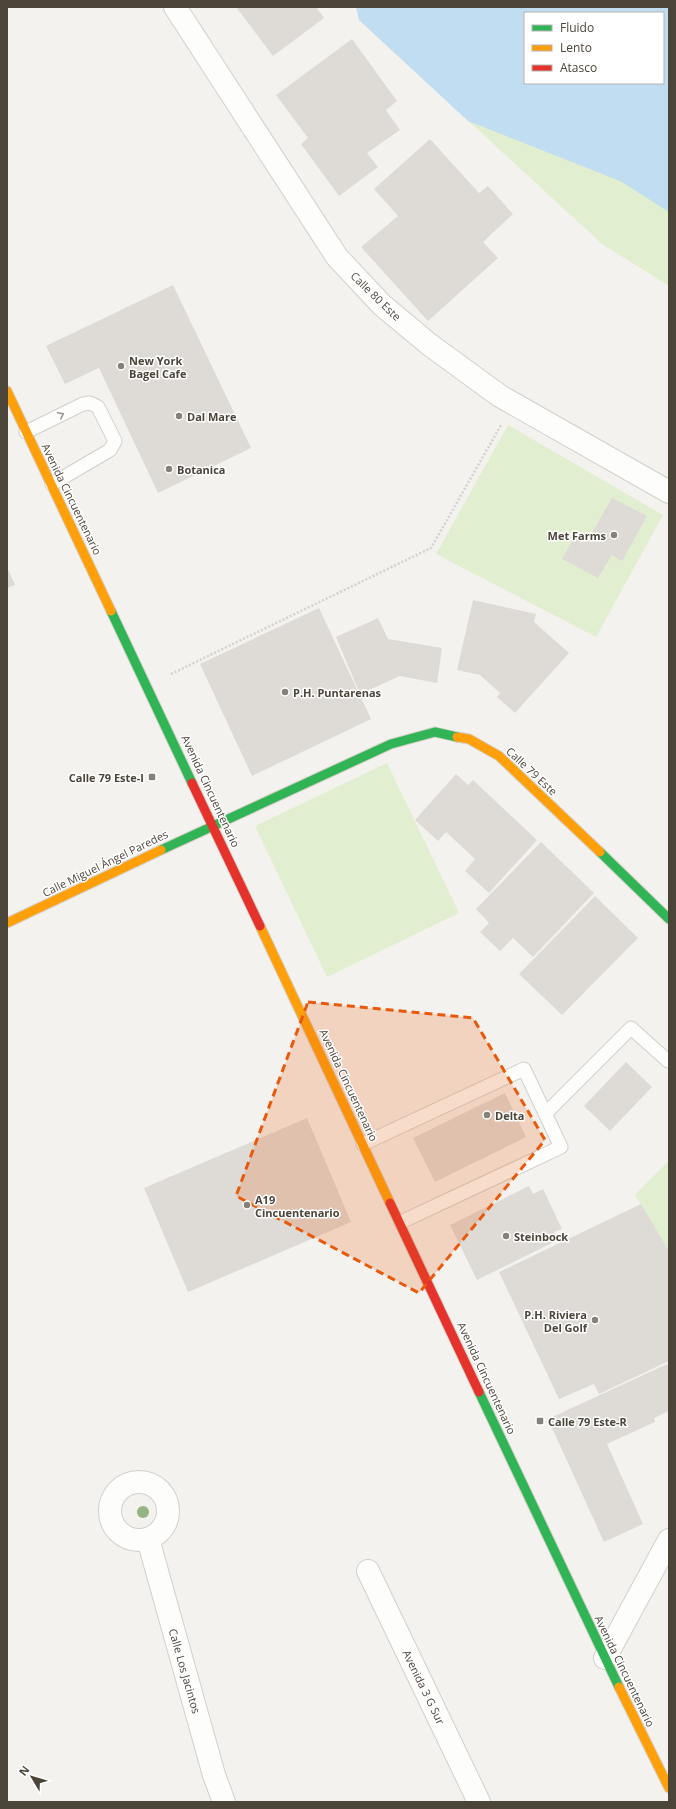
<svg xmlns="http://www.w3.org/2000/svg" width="676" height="1809" font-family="'Open Sans',sans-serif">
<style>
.green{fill:#e1eecf;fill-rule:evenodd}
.water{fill:#c0ddf1;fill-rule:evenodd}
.building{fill:#dedbd6}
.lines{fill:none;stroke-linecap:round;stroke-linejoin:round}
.lane-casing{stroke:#d2d0cb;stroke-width:15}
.street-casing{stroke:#d2d0cb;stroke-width:24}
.fast-casing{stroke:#d3cfc5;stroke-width:11}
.slow-casing{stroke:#d3cfc5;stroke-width:11}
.jam-casing{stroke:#d3cfc5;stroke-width:11}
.path{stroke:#d3d2cc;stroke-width:2.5;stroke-dasharray:2 2;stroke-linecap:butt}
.lane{stroke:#fdfdfc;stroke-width:13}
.street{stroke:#fdfdfc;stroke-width:22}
.fast{stroke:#30b455;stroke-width:9}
.slow{stroke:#ff9f0a;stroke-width:9}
.jam{stroke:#e5322d;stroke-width:9}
.tree{fill:#96b382}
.oneway{stroke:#9b9791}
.marked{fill:#e8590c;fill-opacity:0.2;stroke:#e8590c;stroke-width:3;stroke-dasharray:8 5;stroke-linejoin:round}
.poi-dot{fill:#868178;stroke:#fff;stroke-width:1.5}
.labels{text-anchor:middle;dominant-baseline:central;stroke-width:3;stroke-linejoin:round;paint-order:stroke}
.street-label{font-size:11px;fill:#4b4439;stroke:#fff}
.poi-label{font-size:11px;font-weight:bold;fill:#4b4439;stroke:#fff;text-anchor:start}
</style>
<rect width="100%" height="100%" fill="#f4f2ee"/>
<path class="green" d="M356,7H669V286L602,244L359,20ZM525,13H663V83H525Z
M508,425L663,515L596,637L436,554Z
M387,763L459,913L327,977L255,826Z
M669,1160V1251L635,1195Z"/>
<path class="water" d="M356,7H669V212L620,181L468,121L359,20ZM525,13H663V83H525Z"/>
<path class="building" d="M236,7H316L324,18L273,56Z
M352,39L397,101L386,110L400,130L367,153L378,167L339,196L301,144L308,138L276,95Z
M430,139L479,193L488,186L513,214L483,242L498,258L428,321L361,247L398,216L374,189Z
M173,285L251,448L158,493L99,368L65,384L46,346Z
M612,498L647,516L622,561L612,555L598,578L562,559L577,532L589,538Z
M7,567L15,585L7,588Z
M473,600L536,614L534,622L569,653L515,713L497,697L500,693L480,675L457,670Z
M319,608L371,719L252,776L200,664Z
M378,618L388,639L442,648L437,683L400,676L360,694L336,637Z
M456,774L468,785L473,780L537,840L489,893L465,871L475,859L446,832L438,841L415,820Z
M541,842L594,893L533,957L513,938L500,951L480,932L489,923L476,909Z
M595,896L638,938L562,1015L519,974Z
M626,1062L652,1087L610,1131L584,1106Z
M505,1093L526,1137L435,1182L413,1138Z
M307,1118L351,1222L188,1292L144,1188Z
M529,1186L533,1194L543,1189L562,1229L554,1232L558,1240L477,1280L450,1225Z
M641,1204L669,1251V1361L599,1394L594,1384L559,1399L499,1272Z
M667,1364L669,1369V1411L654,1418L655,1422L607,1444L643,1524L604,1542L548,1419Z"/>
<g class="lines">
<defs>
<path id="lane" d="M26,432L83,404L90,403L98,407L115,441L110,450L52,484
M545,1114L631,1028L668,1061
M363,1144L524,1069L561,1147L401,1222"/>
<path id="street" d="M175,7L337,257L382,305L430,345L500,396L669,492
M110 1511a29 29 0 1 1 58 0a29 29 0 1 1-58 0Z
M148,1539L214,1775L224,1802
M368,1571L479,1802
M605,1658L669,1540"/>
<path id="fast" d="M111,611L192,783
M161,850L391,744L435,732L457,737
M600,852L669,919
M479,1392L619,1687"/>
<path id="slow" d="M7,391L111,611
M457,737L469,739L499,756L600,852
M7,923L161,850
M260,926L390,1203
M619,1687L669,1788"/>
<path id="jam" d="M192,783L260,926
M390,1203L479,1392"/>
</defs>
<use href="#lane" class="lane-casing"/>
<use href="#street" class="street-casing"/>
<use href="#fast" class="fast-casing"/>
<use href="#slow" class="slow-casing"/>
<use href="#jam" class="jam-casing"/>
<path class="path" d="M171,674L431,548L501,425"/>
<use href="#lane" class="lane"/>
<use href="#street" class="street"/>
<use href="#fast" class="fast"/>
<use href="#slow" class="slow"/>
<use href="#jam" class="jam"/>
</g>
<circle class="tree" cx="143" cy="1512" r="6"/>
<defs><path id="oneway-chevron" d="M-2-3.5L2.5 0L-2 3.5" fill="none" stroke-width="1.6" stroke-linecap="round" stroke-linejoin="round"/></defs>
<use class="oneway" href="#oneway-chevron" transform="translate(61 415) rotate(-26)"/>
<path class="marked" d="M308,1002L473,1018L545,1140L419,1293L236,1196Z"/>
<g class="poi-dot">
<circle cx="121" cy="366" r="4"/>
<circle cx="179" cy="416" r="4"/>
<circle cx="169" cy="469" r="4"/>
<circle cx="614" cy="535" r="4"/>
<circle cx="285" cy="692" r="4"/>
<rect x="148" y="773" width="8" height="8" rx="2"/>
<circle cx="487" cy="1115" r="4"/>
<circle cx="247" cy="1205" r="4"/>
<circle cx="506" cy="1236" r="4"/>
<circle cx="595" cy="1320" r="4"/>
<rect x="536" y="1417" width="8" height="8" rx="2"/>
</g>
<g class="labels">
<g class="street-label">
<text transform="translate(376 296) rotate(44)">Calle 80 Este</text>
<text transform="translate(72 499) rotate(64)">Avenida Cincuentenario</text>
<text transform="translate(532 771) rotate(43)">Calle 79 Este</text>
<text transform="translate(211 791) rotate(65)">Avenida Cincuentenario</text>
<text transform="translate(105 863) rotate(-26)">Calle Miguel Ángel Paredes</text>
<text transform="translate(349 1085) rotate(65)">Avenida Cincuentenario</text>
<text transform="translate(487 1378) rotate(65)">Avenida Cincuentenario</text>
<text transform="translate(185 1671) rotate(74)">Calle Los Jacintos</text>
<text transform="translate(625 1671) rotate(64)">Avenida Cincuentenario</text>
<text transform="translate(424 1687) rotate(64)">Avenida 3 G Sur</text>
</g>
<g class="poi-label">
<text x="129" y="360">New York<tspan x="129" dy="13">Bagel Cafe</tspan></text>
<text x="187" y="416">Dal Mare</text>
<text x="177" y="469">Botanica</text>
<text x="606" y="535" text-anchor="end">Met Farms</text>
<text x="293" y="692">P.H. Puntarenas</text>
<text x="144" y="777" text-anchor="end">Calle 79 Este-I</text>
<text x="495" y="1115">Delta</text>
<text x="255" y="1199">A19<tspan x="255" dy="13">Cincuentenario</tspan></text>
<text x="514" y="1236">Steinbock</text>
<text x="587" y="1314" text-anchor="end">P.H. Riviera<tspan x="587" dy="13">Del Golf</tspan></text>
<text x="548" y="1421">Calle 79 Este-R</text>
</g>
</g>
<rect width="676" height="1809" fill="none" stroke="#4b4439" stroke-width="16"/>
<rect x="524" y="12" width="140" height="72" fill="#ffffff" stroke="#b7b4b0"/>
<rect x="532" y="25" width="20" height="6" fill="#30b455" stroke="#b7b4b0"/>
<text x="560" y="32" font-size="12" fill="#4b4439">Fluido</text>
<rect x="532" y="45" width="20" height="6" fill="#ff9f0a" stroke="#b7b4b0"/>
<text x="560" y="52" font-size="12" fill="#4b4439">Lento</text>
<rect x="532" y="65" width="20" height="6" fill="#e5322d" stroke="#b7b4b0"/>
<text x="560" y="72" font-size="12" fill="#4b4439">Atasco</text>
<g transform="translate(32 1777) rotate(308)" stroke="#ffffff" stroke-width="3" paint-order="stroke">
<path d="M0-3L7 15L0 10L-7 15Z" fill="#4b4439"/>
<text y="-6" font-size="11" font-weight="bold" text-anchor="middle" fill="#4b4439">N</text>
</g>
</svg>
